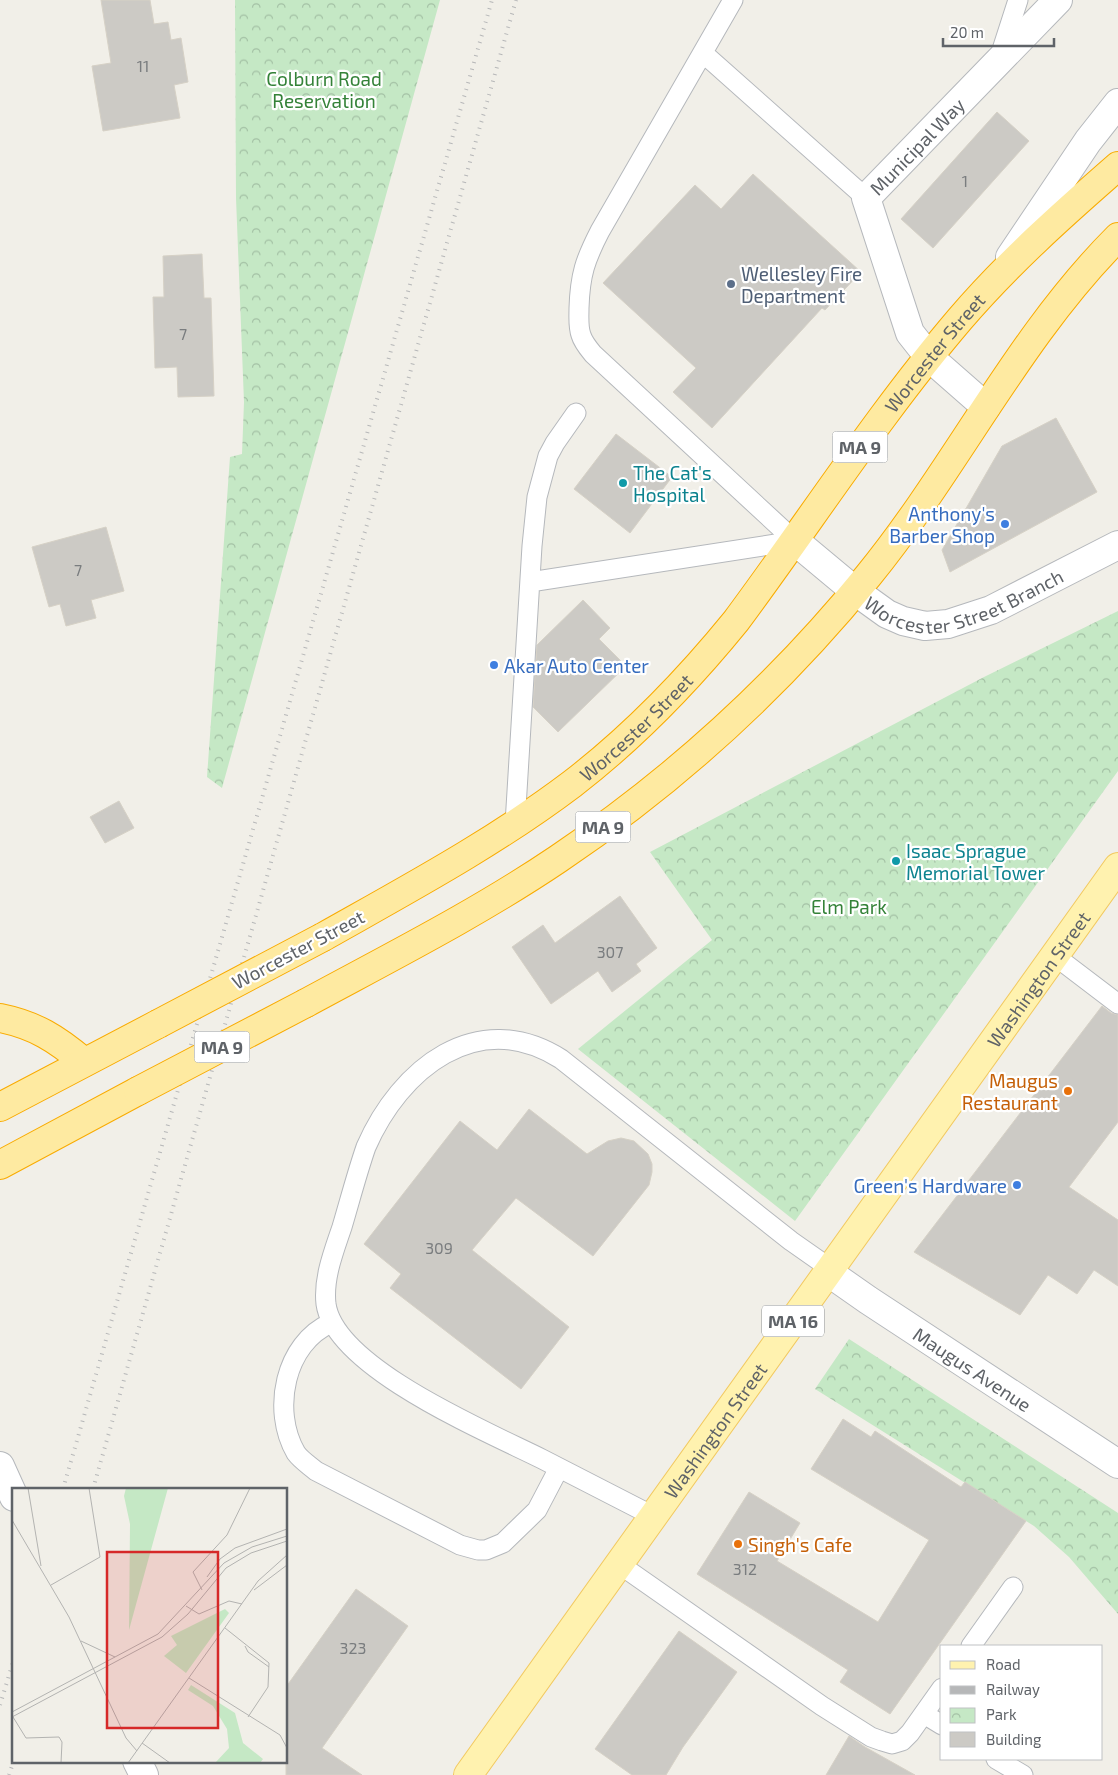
<svg xmlns="http://www.w3.org/2000/svg" width="1118" height="1775" font-family="'Exo 2',sans-serif">
<style>
.park{fill:url(#park-crowns)}
.building{fill:#cccac5;stroke:#d6d1c6}
.lines{fill:none;stroke-linecap:round;stroke-linejoin:round}
.service-casing{stroke:#b5b8bc;stroke-width:21}
.minor-casing{stroke:#b5b8bc;stroke-width:30}
.tertiary-casing{stroke:#b5b8bc;stroke-width:30}
.primary-casing{stroke:#f2c960;stroke-width:30}
.trunk-casing{stroke:#f9ab00;stroke-width:30}
.service{stroke:#fff;stroke-width:19}
.minor{stroke:#fff;stroke-width:28}
.tertiary{stroke:#fff;stroke-width:28}
.primary{stroke:#fff2af;stroke-width:28}
.trunk{stroke:#feeaa1;stroke-width:28}
.rail{stroke:#b6b7b8;stroke-width:4;stroke-dasharray:1 6;stroke-linecap:butt}
.trunk-bridge-casing{stroke:#f9ab00;stroke-width:30;stroke-linecap:butt}
.trunk-bridge{stroke:#feeaa1;stroke-width:28}
.service-dot{fill:#5c6f8a;stroke:#fff;stroke-width:2}
.culture-dot{fill:#0f9aa8;stroke:#fff;stroke-width:2}
.shop-dot{fill:#3f7fe0;stroke:#fff;stroke-width:2}
.food-dot{fill:#e8710a;stroke:#fff;stroke-width:2}
.labels{text-anchor:middle;dominant-baseline:central;stroke-width:4.5;stroke-linejoin:round;paint-order:stroke}
.number-label{font-size:16px;fill:#7a7d7f}
.shield{fill:#fff;stroke:#8f9295;stroke-width:1}
.shield-label{font-size:18px;font-weight:bold;fill:#5f6368}
.park-label{font-size:19px;fill:#348238;stroke:#fff}
.street-label{font-size:19px;fill:#5f6368;stroke:#fff}
.service-label{font-size:19px;fill:#4e5e75;stroke:#fff;text-anchor:start}
.culture-label{font-size:19px;fill:#0d838f;stroke:#fff;text-anchor:start}
.shop-label{font-size:19px;fill:#366cbe;stroke:#fff;text-anchor:end}
.food-label{font-size:19px;fill:#c56008;stroke:#fff;text-anchor:end}
.inset-road{fill:none;stroke:#b3b3b1;stroke-width:1}
.view{fill:#d62828;fill-opacity:0.15;stroke:#d62828;stroke-width:2.5}
.inset-edge{fill:none;stroke:#5f6368;stroke-width:2.5}
</style>
<defs>
<pattern id="park-crowns" width="20" height="18" patternUnits="userSpaceOnUse" patternTransform="scale(1.25)"><rect width="20" height="18" fill="#c5e8c5"/><path d="M2 6a3 3 0 1 1 6 0M12 15a3 3 0 1 1 6 0" fill="none" stroke="#a3c0a4"/></pattern>
</defs>
<rect width="100%" height="100%" fill="#f1efe8"/>
<path class="park" d="M235,0H440L222,788L207,777L230,457L242,454L244,402L236,198Z
M1118,611V771L795,1221L578,1049L712,940L650,852L984,677Z
M849,1339L1118,1513V1614L1069,1557L1034,1526L815,1389Z"/>
<path class="building" d="M101,0H150L154,24L168,22L171,40L181,38L188,82L174,85L180,118L103,131L92,66L111,63Z
M997,112L1029,141L933,248L901,219Z
M753,174L861,272L825,310L822,308L712,428L673,392L696,368L603,283L695,185L721,209Z
M202,254L204,298H211L214,396L178,397L177,367L155,368L153,297H164L163,256Z
M1056,418L1097,492L950,572L942,550L1002,446Z
M616,434L672,477L630,533L574,489Z
M106,527L124,591L91,600L96,618L66,626L60,604L49,607L32,547Z
M583,600L610,628L599,639L626,666L558,732L533,707L537,645Z
M119,801L134,828L105,843L90,817Z
M620,896L657,948L636,964L641,971L612,992L598,971L551,1004L512,947L543,925L555,943Z
M1102,1006L1111,1013L1118,1015V1122L1069,1187L1118,1220V1286L1094,1270L1077,1294L1048,1275L1020,1315L914,1252Z
M529,1109L587,1154L608,1141L621,1138L634,1141L648,1154L652,1164V1172L649,1185L593,1256L516,1198L472,1250L569,1327L521,1389L390,1288L401,1274L364,1244L460,1121L497,1150Z
M843,1419L871,1437L875,1431L961,1487L965,1482L1026,1521L890,1714L840,1682L848,1670L697,1574L749,1492L800,1523L777,1561L878,1622L929,1540L811,1469Z
M356,1589L408,1626L322,1748L362,1775H286V1687Z
M679,1631L737,1672L683,1747L666,1775H632L595,1749Z
M849,1736L865,1747L915,1775H826Z"/>
<g class="lines">
<defs>
<path id="service" d="M733,0L600,231C585,260 580,275 579,308C579,317 578,327 581,335C583,342 588,348 593,354L795,541
M703,53L866,198
M1000,56L1018,0
M530,582L795,541
M515,824L532,546L537,497L548,456L555,443L576,413
M1055,956L1118,1004
M331,1323C285,1343 271,1410 296,1453C301,1460 309,1465 316,1471L460,1545L478,1550H486L503,1543L537,1510L559,1468
M653,1516C616,1497 579,1478 542,1459C488,1432 335,1368 326,1304C323,1278 334,1251 342,1227C350,1200 357,1173 366,1147C400,1069 477,1006 561,1059L791,1241L831,1269
M619,1564L822,1706L871,1737L882,1741L892,1744L902,1741L910,1733L942,1688
M971,1646L1013,1587
M924,1714L942,1725
M996,1759L1023,1775"/>
<g id="minor">
<path d="M1010,257L1088,141L1118,103"/>
<path id="s1" d="M986,407L929,357L910,333L866,198L1058,0"/>
<path id="s2" d="M795,541L855,591L887,614L903,621L925,626L948,624L991,610L1118,545"/>
<path id="s3" d="M828,1272L868,1300L1118,1464"/>
</g>
<path id="tertiary" d="M0,1466L14,1497
M137,1761L144,1775"/>
<g id="primary">
<path id="s4" d="M468,1775L1118,867"/>
</g>
<g id="trunk">
<path id="s5" d="M323,937C408,889 494,843 572,784C633,737 688,680 736,621C811,520 879,414 960,319C1008,263 1063,214 1118,166"/>
<path d="M306,1003C391,957 478,913 558,859C674,781 780,684 868,576C957,467 1018,337 1118,237"/>
<path d="M0,1018C35,1025 57,1039 84,1062"/>
<path d="M0,1107L158,1024"/>
<path d="M0,1165L138,1091"/>
</g>
</defs>
<use href="#service" class="service-casing"/>
<use href="#minor" class="minor-casing"/>
<use href="#tertiary" class="tertiary-casing"/>
<use href="#primary" class="primary-casing"/>
<use href="#trunk" class="trunk-casing"/>
<use href="#service" class="service"/>
<use href="#minor" class="minor"/>
<use href="#tertiary" class="tertiary"/>
<use href="#primary" class="primary"/>
<use href="#trunk" class="trunk"/>
<path class="rail" d="M63,1489L492,0
M93,1489L516,0
M0,1705L14,1659
M9,1775L14,1760"/>
<defs>
<path id="trunk-bridge" d="M158,1024L323,937
M138,1091L306,1003"/>
</defs>
<use href="#trunk-bridge" class="trunk-bridge-casing"/>
<use href="#trunk-bridge" class="trunk-bridge"/>
</g>
<circle class="service-dot" cx="731" cy="284" r="5"/>
<g class="culture-dot">
<circle cx="623" cy="483" r="5"/>
<circle cx="896" cy="861" r="5"/>
</g>
<g class="shop-dot">
<circle cx="1005" cy="524" r="5"/>
<circle cx="494" cy="665" r="5"/>
<circle cx="1017" cy="1185" r="5"/>
</g>
<g class="food-dot">
<circle cx="1068" cy="1091" r="5"/>
<circle cx="738" cy="1544" r="5"/>
</g>
<g class="labels">
<g class="number-label">
<text x="143" y="65">11</text>
<text x="965" y="180">1</text>
<text x="183" y="333">7</text>
<text x="78" y="569">7</text>
<text x="610" y="951">307</text>
<text x="439" y="1247">309</text>
<text x="745" y="1568">312</text>
<text x="353" y="1647">323</text>
</g>
<g class="shield">
<rect x="832.5" y="431.5" width="55" height="31" rx="4"/>
<rect x="575.5" y="811.5" width="55" height="31" rx="4"/>
<rect x="194.5" y="1031.5" width="55" height="31" rx="4"/>
<rect x="762" y="1305.5" width="62" height="31" rx="4"/>
</g>
<g class="shield-label">
<text x="860" y="447">MA 9</text>
<text x="603" y="827">MA 9</text>
<text x="222" y="1047">MA 9</text>
<text x="793" y="1321">MA 16</text>
</g>
<g class="park-label">
<text x="324" y="78">Colburn Road<tspan x="324" dy="22">Reservation</tspan></text>
<text x="849" y="906">Elm Park</text>
</g>
<g class="street-label">
<text stroke="none"><textPath href="#s1" startOffset="321">Municipal Way</textPath></text>
<text stroke="none"><textPath href="#s5" startOffset="858">Worcester Street</textPath></text>
<text stroke="none"><textPath href="#s2" startOffset="199">Worcester Street Branch</textPath></text>
<text stroke="none"><textPath href="#s5" startOffset="378">Worcester Street</textPath></text>
<text transform="translate(298 949) rotate(-28)">Worcester Street</text>
<text stroke="none"><textPath href="#s4" startOffset="979">Washington Street</textPath></text>
<text stroke="none"><textPath href="#s3" startOffset="174">Maugus Avenue</textPath></text>
<text stroke="none"><textPath href="#s4" startOffset="424">Washington Street</textPath></text>
</g>
<g class="service-label">
<text x="741" y="273">Wellesley Fire<tspan x="741" dy="22">Department</tspan></text>
</g>
<g class="culture-label">
<text x="633" y="472">The Cat's<tspan x="633" dy="22">Hospital</tspan></text>
<text x="906" y="850">Isaac Sprague<tspan x="906" dy="22">Memorial Tower</tspan></text>
</g>
<g class="shop-label">
<text x="995" y="513">Anthony's<tspan x="995" dy="22">Barber Shop</tspan></text>
<text x="504" y="665" text-anchor="start">Akar Auto Center</text>
<text x="1007" y="1185">Green's Hardware</text>
</g>
<g class="food-label">
<text x="1058" y="1080">Maugus<tspan x="1058" dy="22">Restaurant</tspan></text>
<text x="748" y="1544" text-anchor="start">Singh's Cafe</text>
</g>
</g>
<g transform="translate(12 1488)">
<rect width="275" height="275" fill="#f1efe8"/>
<path d="M114,0H156L117,142L118,36L112,8ZM213,121L217,125L174,185L152,168L165,157L159,148ZM179,197L223,225L231,255L251,271L248,275H203L217,260L215,241L201,218L176,202Z" fill="#c5e8c5"/>
<path class="inset-road" d="M16,0L29,78M0,32L57,129L114,250L125,263M195,89L208,71L223,60L275,41M39,97L88,69L77,0M190,102L181,84L215,47L238,0M242,102L275,77M174,118L187,126L217,113L230,116M213,140L257,175L256,199L236,229M69,153L103,169M233,158L236,164L257,179M177,190L268,247L275,260M0,224L146,146L212,75L240,59L275,48M0,229L150,149L176,126L214,80L239,65L275,53M1,229L14,250L47,249L50,254L49,275M130,255L158,275M116,275L246,93L275,67"/>
<path class="view" d="M95,64H206V240H95Z"/>
<rect width="275" height="275" class="inset-edge"/>
</g>
<rect x="940" y="1645" width="162" height="115" fill="#ffffff" stroke="#bfc1c3"/>
<rect x="950" y="1661" width="25" height="8" fill="#fff2af" stroke="#bfc1c3"/>
<text x="986" y="1670" font-size="15" fill="#5f6368">Road</text>
<rect x="950" y="1686" width="25" height="8" fill="#b6b7b8" stroke="#bfc1c3"/>
<text x="986" y="1695" font-size="15" fill="#5f6368">Railway</text>
<rect x="950" y="1708" width="25" height="15" fill="url(#park-crowns)" stroke="#bfc1c3"/>
<text x="986" y="1720" font-size="15" fill="#5f6368">Park</text>
<rect x="950" y="1732" width="25" height="15" fill="#cccac5" stroke="#bfc1c3"/>
<text x="986" y="1745" font-size="15" fill="#5f6368">Building</text>
<path d="M943 38v8h111v-8" fill="none" stroke="#5f6368" stroke-width="2.5"/>
<text x="950" y="38" font-size="15" fill="#5f6368" stroke="#ffffff" stroke-width="4" paint-order="stroke">20 m</text>
</svg>
